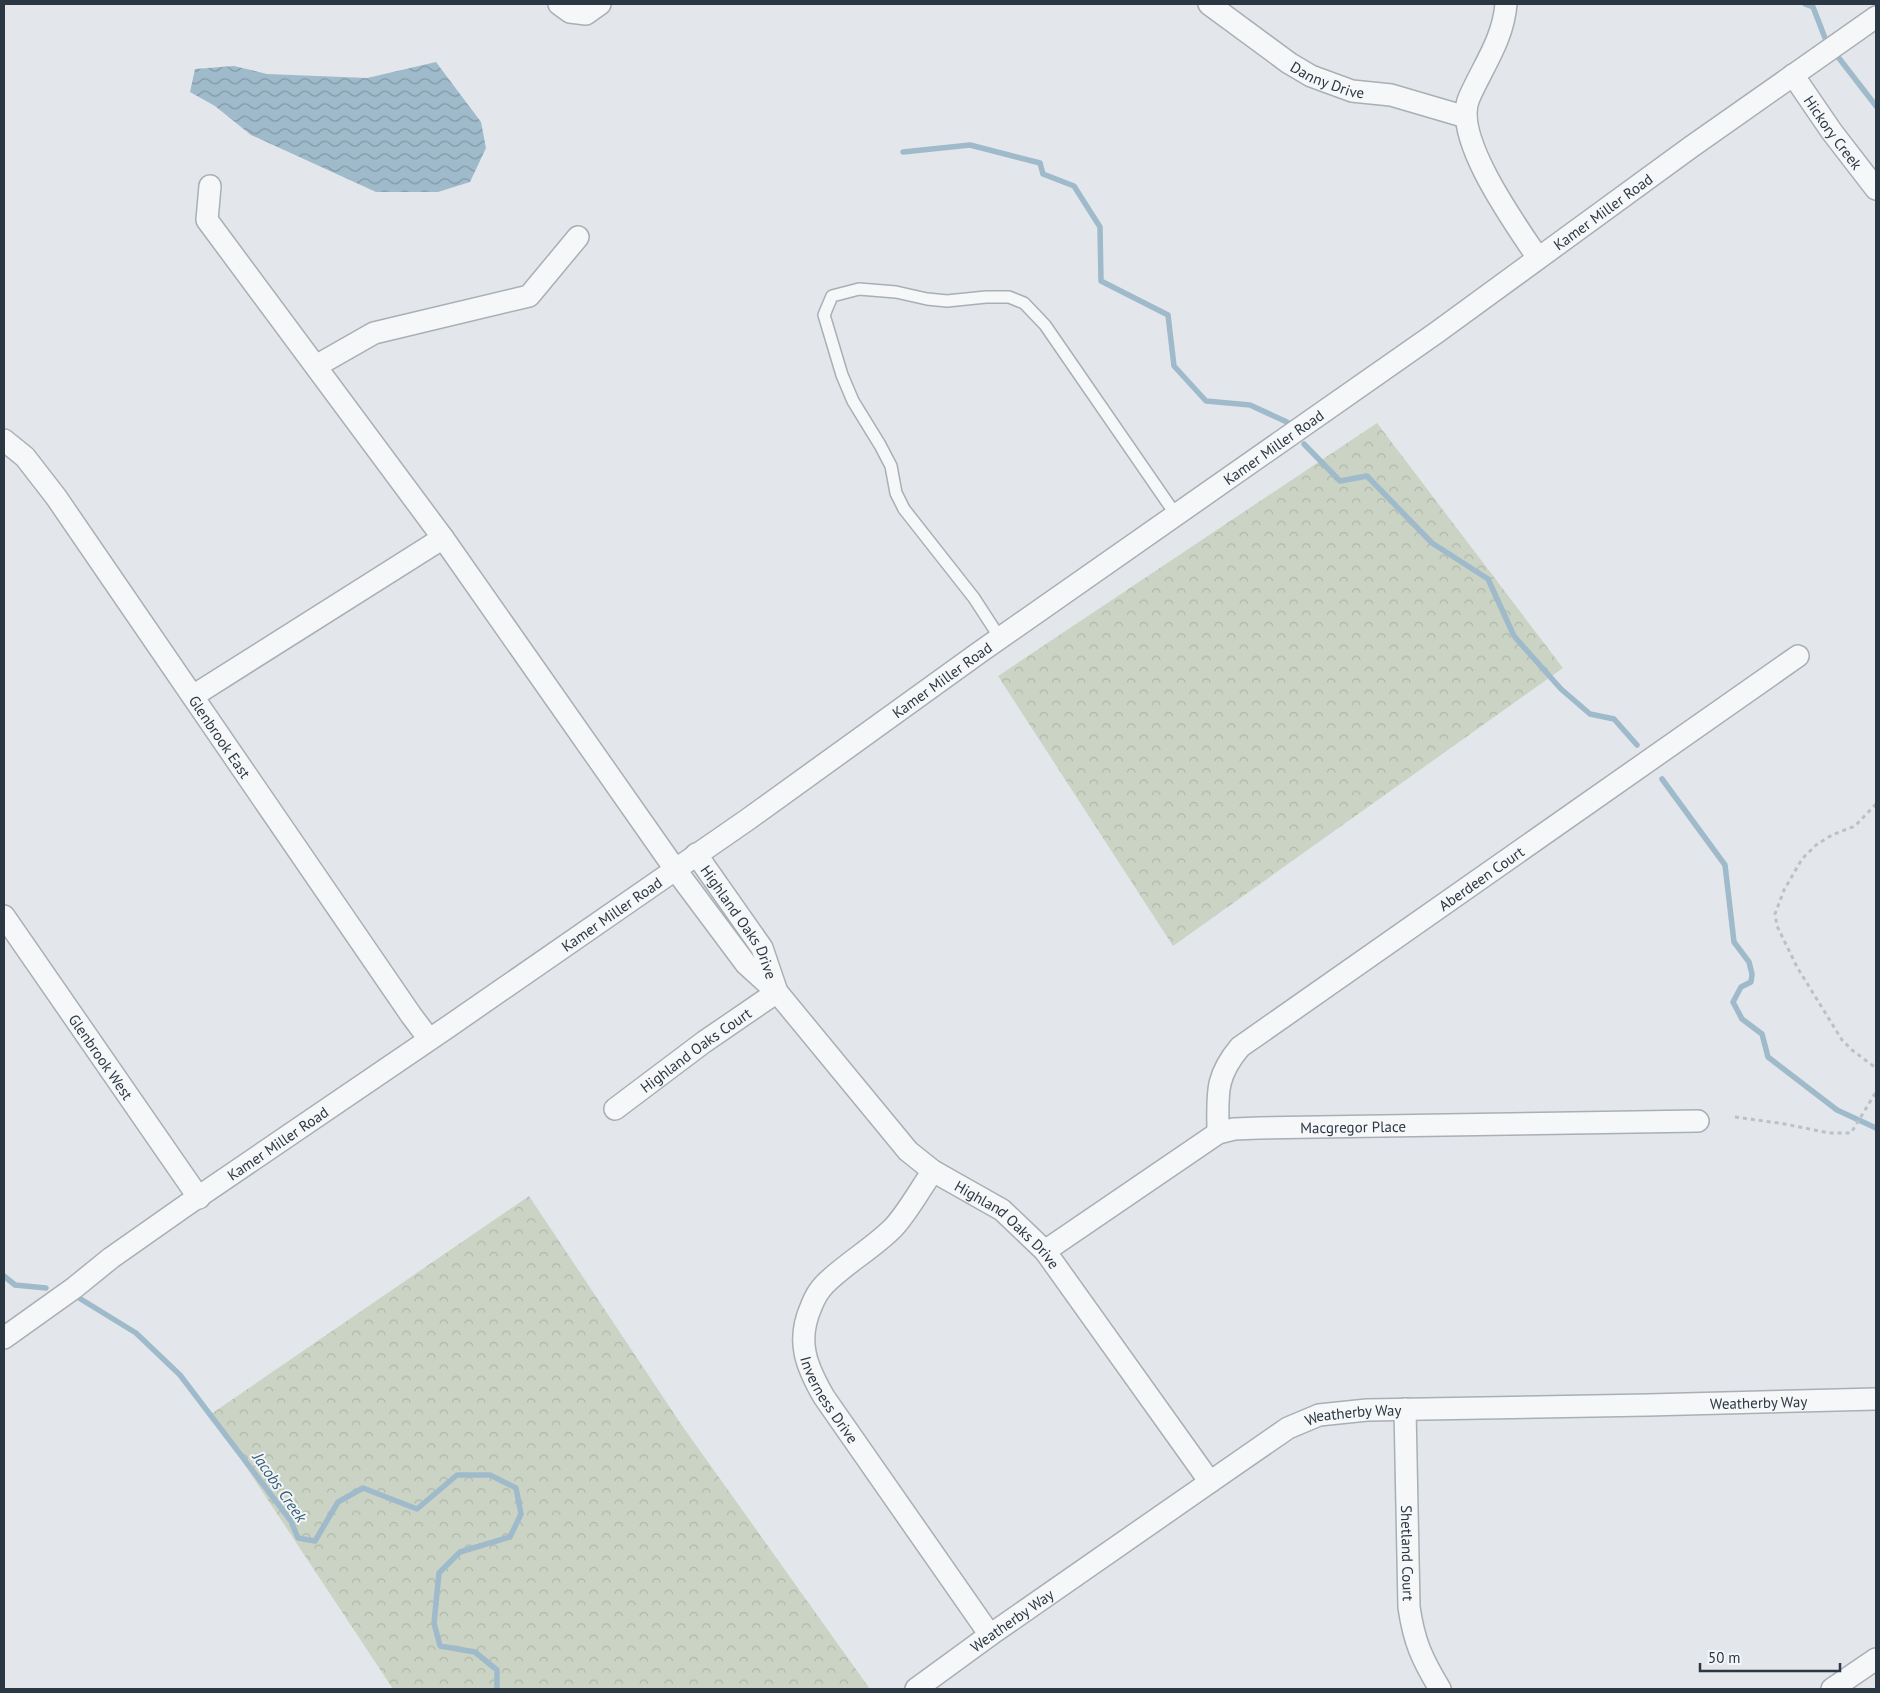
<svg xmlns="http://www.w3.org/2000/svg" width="1880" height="1693" font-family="'PT Sans',sans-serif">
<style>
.forest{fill:url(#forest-crowns)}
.water{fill:url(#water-waves)}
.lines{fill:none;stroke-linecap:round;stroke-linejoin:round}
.stream{stroke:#9fbaca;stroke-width:5.5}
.service-casing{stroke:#a8afb5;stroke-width:14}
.minor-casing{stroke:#a8afb5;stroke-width:24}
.path{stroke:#bcc1c6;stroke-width:3;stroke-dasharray:4 4;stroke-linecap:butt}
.service{stroke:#f5f7f9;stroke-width:11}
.minor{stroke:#f5f7f9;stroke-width:21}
.labels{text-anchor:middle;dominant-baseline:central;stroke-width:4;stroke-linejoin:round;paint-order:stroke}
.street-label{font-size:15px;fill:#2b3742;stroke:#f2f6f8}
.water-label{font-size:16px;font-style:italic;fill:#355d76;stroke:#f2f6f8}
</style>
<defs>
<pattern id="forest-crowns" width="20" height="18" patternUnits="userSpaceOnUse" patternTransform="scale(1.25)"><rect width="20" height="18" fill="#cbd4c4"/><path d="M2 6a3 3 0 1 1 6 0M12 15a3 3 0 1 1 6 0" fill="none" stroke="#aeb7aa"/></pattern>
<pattern id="water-waves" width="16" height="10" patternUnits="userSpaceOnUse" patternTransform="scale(1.25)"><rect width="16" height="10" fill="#9fbaca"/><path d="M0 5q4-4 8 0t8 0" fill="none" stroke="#8298a6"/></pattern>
</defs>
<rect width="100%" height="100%" fill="#e3e7eb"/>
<path class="forest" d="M1377,423L1563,668L1173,946L998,676Z
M529,1196L683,1427L870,1689H393L211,1414Z"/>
<path class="water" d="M436,62L481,122L486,148L470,182L438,192H376L251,135L215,106L190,92L195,69L234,66L267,74L367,78Z"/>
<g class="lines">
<path class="stream" d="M1805,4L1813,7L1825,38
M1835,53L1876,106
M903,152L970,145L1040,163L1043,174L1074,186L1100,227L1101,281L1168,315L1174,366L1206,401L1250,405L1287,422
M1304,444L1340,481L1367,476L1432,543L1488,579L1514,636L1561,689L1590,714L1614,719L1637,745
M1662,779L1725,865L1734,942L1749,962L1752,974L1751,982L1741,987L1733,1002L1742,1019L1762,1034L1768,1057L1837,1110L1876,1128
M4,1276L15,1285L46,1288
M79,1298L136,1333L180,1375L291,1521L298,1538L315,1541L338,1502L363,1488L417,1509L457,1475H490L516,1488L521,1514L510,1537L460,1552L439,1573L434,1623L440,1646L475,1652L497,1670V1689"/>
<defs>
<path id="service" d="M1000,638L974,598L904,509L896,493L891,466L880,445L853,401L842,375L824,315L832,296L859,289L896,292L927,299L947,301L986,297H1009L1024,303L1045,325L1176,515"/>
<g id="minor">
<path d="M559,4L570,12L586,14L600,4"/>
<path id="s1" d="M1209,4L1289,63L1311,76L1352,91L1391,95L1466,117"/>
<path d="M1506,4C1503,40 1483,66 1469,98C1452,137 1516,225 1538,258"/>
<path id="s2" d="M1793,75L1832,132L1876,189"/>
<path id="s3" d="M210,186L207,220L443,538L675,869L746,964L777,992L908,1151L933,1171L1002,1210L1045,1251L1210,1482"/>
<path d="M316,366L374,333L529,296L578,237"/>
<path id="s4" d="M4,440L25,457L56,497L411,1015L429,1039"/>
<path d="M193,696L443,538"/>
<path id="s5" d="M696,854L762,948L777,992"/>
<path id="s6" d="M4,916L199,1198"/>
<path id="s7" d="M615,1109L704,1042L777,992"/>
<path id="s8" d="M1218,1133C1218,1095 1214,1078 1240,1047L1798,656"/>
<path id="s9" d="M933,1171C920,1189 908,1212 893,1228C872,1249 846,1263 825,1284C819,1290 814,1299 811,1307C796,1341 806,1366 824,1397L990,1635"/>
<path id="s10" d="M1045,1251L1218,1133L1234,1129L1259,1128L1698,1121"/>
<path id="s11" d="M4,1338L74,1288L111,1258L185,1206L445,1029L747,820L980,652L1436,333L1691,147L1876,17"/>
<path id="s12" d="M1405,1409L1409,1607C1414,1642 1422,1659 1440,1689"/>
<path id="s13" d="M916,1689L990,1635L1210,1482L1288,1428L1319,1415L1367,1410L1648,1405L1876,1399"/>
<path d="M1832,1689L1876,1659"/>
</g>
</defs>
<use href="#service" class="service-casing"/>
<use href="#minor" class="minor-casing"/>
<path class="path" d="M1876,804L1855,826L1832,835L1816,845L1802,859L1784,890L1775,914L1777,926L1797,967L1842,1040L1852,1050L1876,1068
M1735,1117L1785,1124L1829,1133H1851L1876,1092"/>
<use href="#service" class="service"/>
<use href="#minor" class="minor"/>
</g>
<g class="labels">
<g class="street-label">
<text stroke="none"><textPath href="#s1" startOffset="142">Danny Drive</textPath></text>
<text stroke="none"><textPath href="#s2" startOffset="70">Hickory Creek</textPath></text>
<text stroke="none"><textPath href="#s11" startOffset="1956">Kamer Miller Road</textPath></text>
<text stroke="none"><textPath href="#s11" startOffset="1551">Kamer Miller Road</textPath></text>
<text stroke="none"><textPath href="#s11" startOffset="1146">Kamer Miller Road</textPath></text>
<text stroke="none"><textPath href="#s4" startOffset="368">Glenbrook East</textPath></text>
<text stroke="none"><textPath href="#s8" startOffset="386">Aberdeen Court</textPath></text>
<text stroke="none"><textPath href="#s11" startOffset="741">Kamer Miller Road</textPath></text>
<text stroke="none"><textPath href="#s5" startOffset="81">Highland Oaks Drive</textPath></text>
<text stroke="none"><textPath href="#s7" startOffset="100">Highland Oaks Court</textPath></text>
<text stroke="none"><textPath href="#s6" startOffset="171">Glenbrook West</textPath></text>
<text stroke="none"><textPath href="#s10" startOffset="345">Macgregor Place</textPath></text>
<text stroke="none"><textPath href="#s11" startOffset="336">Kamer Miller Road</textPath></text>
<text stroke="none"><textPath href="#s3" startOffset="1325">Highland Oaks Drive</textPath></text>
<text stroke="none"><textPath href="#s9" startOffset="285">Inverness Drive</textPath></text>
<text stroke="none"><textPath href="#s13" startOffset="928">Weatherby Way</textPath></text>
<text stroke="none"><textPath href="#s13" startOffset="522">Weatherby Way</textPath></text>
<text stroke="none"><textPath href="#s12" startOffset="144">Shetland Court</textPath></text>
<text stroke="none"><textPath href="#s13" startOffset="118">Weatherby Way</textPath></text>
</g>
<g class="water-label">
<text transform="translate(280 1487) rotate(55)">Jacobs Creek</text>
</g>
</g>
<rect width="1880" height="1693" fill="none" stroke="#2b3742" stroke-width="10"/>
<path d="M1700 1663v8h140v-8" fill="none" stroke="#2b3742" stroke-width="2.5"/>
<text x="1708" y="1663" font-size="15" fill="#2b3742" stroke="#f2f6f8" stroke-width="4" paint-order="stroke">50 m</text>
</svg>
